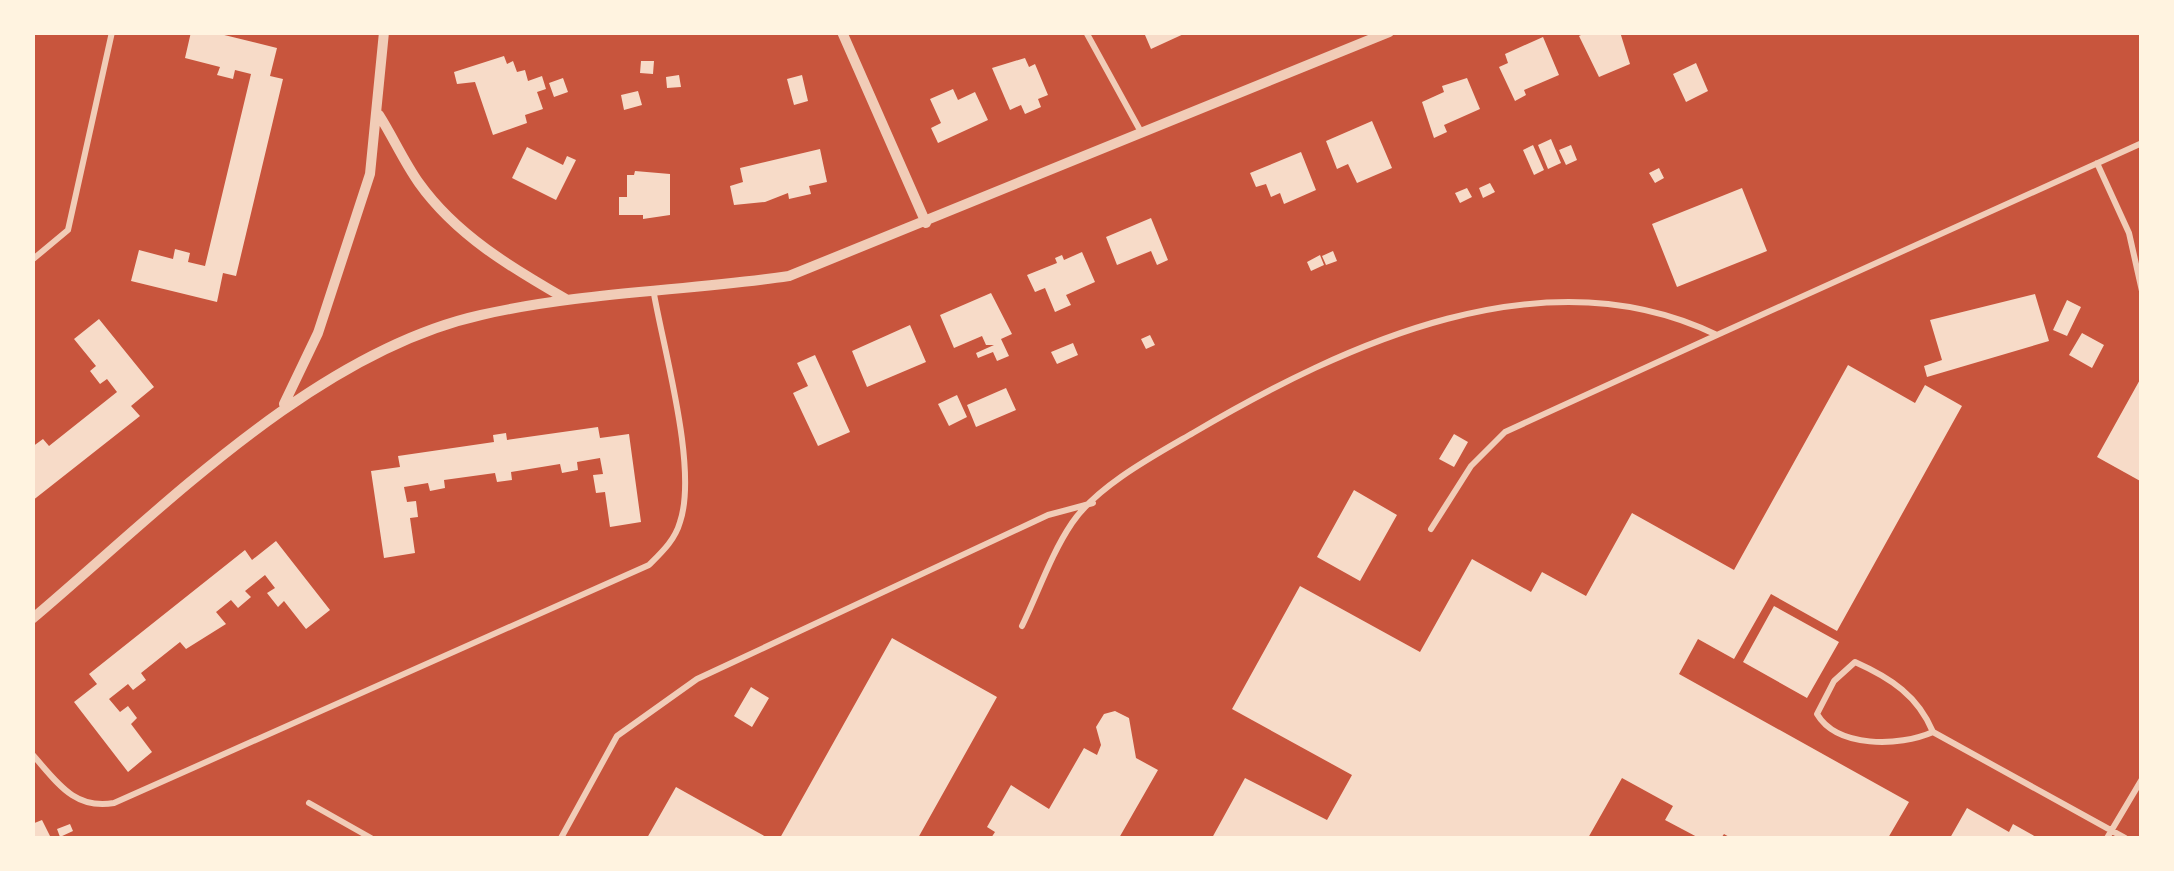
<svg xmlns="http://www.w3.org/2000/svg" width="2174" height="871" font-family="Barlow,sans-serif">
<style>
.building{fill:#f7dbc8}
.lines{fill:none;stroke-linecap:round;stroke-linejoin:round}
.service{stroke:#f1ccb7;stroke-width:6}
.minor{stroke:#f1ccb7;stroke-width:10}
</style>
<rect width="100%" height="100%" fill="#c8553d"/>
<path class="building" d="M191,32H212L277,48L270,76L283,79L236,276L223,273L217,302L131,281L139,250L173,259L175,249L190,253L188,262L205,266L251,74L235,70L233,79L217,75L220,67L185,58Z
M1151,32H1188L1151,49L1145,35Z
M1587,32H1620L1630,64L1599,77L1579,36Z
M1543,37L1559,75L1524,90L1526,95L1515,101L1499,67L1508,63L1505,54Z
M504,56L507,64L513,61L517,72L525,70L528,81L542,76L546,89L537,92L543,109L525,115L527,123L493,135L475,82L457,84L454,72Z
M1025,58L1029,67L1035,64L1048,95L1038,99L1041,107L1025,114L1021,105L1010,110L992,68Z
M641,61H654L653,74L640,73Z
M1696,63L1708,91L1686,102L1673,74Z
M679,75L681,87L667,88L666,77Z
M802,75L808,101L794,105L787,79Z
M563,78L568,92L554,97L549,83Z
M1467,78L1480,109L1444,125L1447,132L1434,138L1422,102L1444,92L1442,86Z
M953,89L958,100L975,92L988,120L938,143L931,128L941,123L930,99Z
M638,91L642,105L624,110L621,95Z
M1372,121L1392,168L1357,183L1348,164L1337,169L1326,141Z
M1551,139L1561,163L1548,169L1538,145Z
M1533,145L1544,170L1534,175L1523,150Z
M1571,145L1577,160L1566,165L1559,150Z
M527,147L563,165L567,156L576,160L556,200L512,178Z
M820,149L827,182L809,186L811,194L789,199L788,193L765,202L734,205L730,186L743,182L740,168Z
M1301,152L1316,190L1284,204L1280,193L1271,197L1266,184L1256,187L1250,173Z
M1659,168L1664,178L1655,183L1649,173Z
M635,171L670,174V215L643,219V215H619V197H627V175H634Z
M1490,183L1495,192L1483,198L1479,188Z
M1467,188L1472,197L1460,203L1455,193Z
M1742,188L1767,251L1677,287L1652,224Z
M1151,218L1168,260L1157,265L1151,251L1117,265L1106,237Z
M1333,251L1337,261L1326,265L1322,256Z
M1082,252L1095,282L1066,295L1071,305L1055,312L1045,288L1035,292L1027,275L1057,263L1055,258L1062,255L1064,260Z
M1320,255L1324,265L1311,271L1307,262Z
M991,293L1012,334L1001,339L1009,356L997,361L993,352L978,358L976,353L994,345H986L982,336L954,348L940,315Z
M2035,294L2049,341L1927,377L1924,366L1942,360L1930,320Z
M2067,300L2081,307L2067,336L2053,330Z
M99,319L154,387L131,406L140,416L32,501V447L43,439L49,446L117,392L107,379L100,384L90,371L96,366L74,339Z
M910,325L926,362L867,387L852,351Z
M2082,333L2104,345L2092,368L2069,355Z
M1150,335L1155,345L1146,349L1141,339Z
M1073,343L1078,355L1057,364L1051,352Z
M815,355L850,432L818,446L793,393L808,386L797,363Z
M1848,365L1915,403L1925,385L1962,406L1837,631L1771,594L1734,659L1698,639L1679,674L1909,802L1888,838H1731L1724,834L1721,838H1699L1665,820L1673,806L1622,778L1588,838H1212L1245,778L1327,820L1352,775L1232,709L1300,586L1420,652L1472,559L1531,592L1542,572L1586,596L1632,513L1734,570Z
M2142,376V482L2097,457Z
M1006,388L1016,410L976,427L967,405Z
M957,395L967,417L949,426L938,404Z
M598,427L600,438L629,434L641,522L610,527L605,492L596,493L593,475L603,474L600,458L577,462L578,470L562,473L560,464L511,472L512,480L497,482L495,473L444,480L445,488L430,491L428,483L404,487L407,502L416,501L418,517L410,518L415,553L384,558L371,471L400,467L398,456L494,442L493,435L506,433L507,440Z
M1454,434L1468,442L1454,467L1439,459Z
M1354,490L1397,515L1360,581L1317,557Z
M276,541L330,610L306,629L284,601L278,607L267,593L275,588L265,575L245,591L251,597L238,608L231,600L216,612L226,624L186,649L180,642L141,673L146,680L133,690L128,684L109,699L120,712L128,706L137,718L131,724L152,752L128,772L74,702L97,684L89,674L245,550L252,560Z
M1774,606L1839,642L1807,698L1743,662Z
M892,638L997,697L918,838H780Z
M751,687L769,698L752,727L734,716Z
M1115,711L1129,718L1136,758L1158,770L1119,838H991L995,832L987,827L1011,785L1049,809L1084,748L1097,755L1101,745L1096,727L1104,714Z
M676,787L701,801L768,838H647Z
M1967,808L2009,832L2013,824L2038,838H1950Z
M42,820L51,838H32V824Z
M70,824L73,831L60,837L57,829Z"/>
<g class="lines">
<path class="service" d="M1086,32L1141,132
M2097,163L2129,233L2142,291
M32,260L68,230L112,32
M1431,529L1471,466L1505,432L1717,335
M1022,626C1038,593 1051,554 1072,523C1097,486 1155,455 1193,433C1346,343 1544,251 1717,335L2142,143
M1933,732C1899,747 1837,748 1817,714L1834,681L1855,662C1891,678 1918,696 1933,732L2125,838
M32,754C57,782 74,810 114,803L649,565C662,552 675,540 680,522C698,469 664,351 654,294
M309,803L371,838
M561,838L617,736L697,679L1048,515L1093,503
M2107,838L2142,779"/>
<path class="minor" d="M842,32L926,223
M379,115C393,137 404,162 419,183C456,235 512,268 566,299
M284,404L318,333L370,174L384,32
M32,619C160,511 314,352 481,315C582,292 687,291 789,276L1389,32"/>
</g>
<rect width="2174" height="871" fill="none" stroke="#fff3e0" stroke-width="70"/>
</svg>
